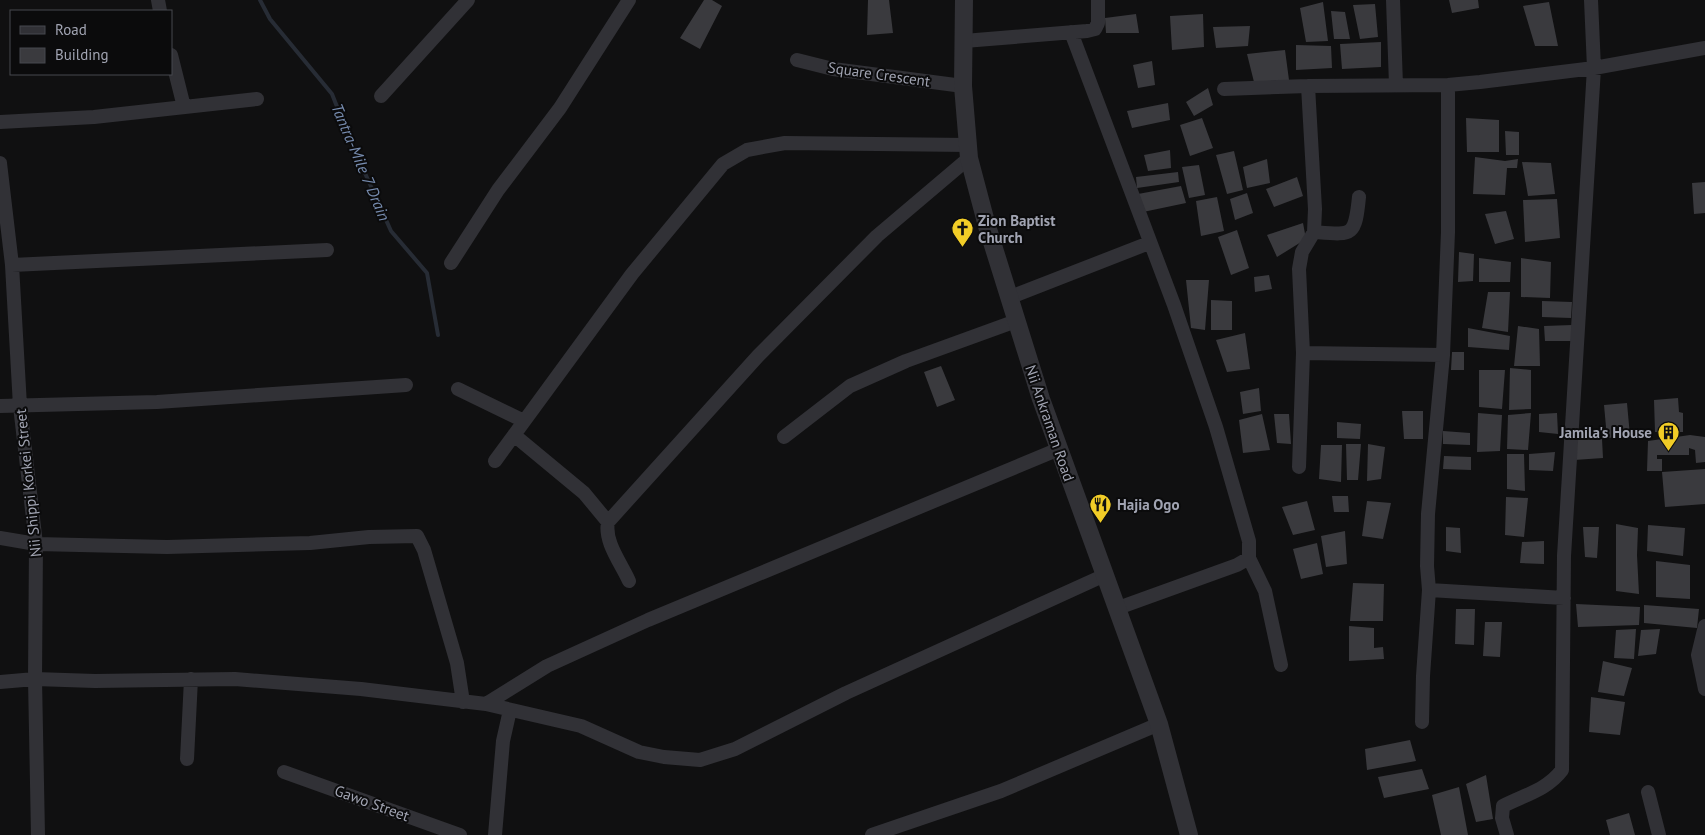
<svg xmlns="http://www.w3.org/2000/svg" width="1705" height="835" font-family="'PT Sans',sans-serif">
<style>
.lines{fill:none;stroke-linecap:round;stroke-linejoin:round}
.stream{stroke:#272c35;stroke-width:4}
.building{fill:#3a3a3e}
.minor{stroke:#313136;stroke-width:14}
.tertiary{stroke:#313136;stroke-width:18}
.labels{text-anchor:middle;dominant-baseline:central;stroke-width:4;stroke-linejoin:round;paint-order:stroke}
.street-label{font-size:15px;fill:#a1a4b2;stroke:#0b0b0c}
.poi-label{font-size:15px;font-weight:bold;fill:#a1a4b2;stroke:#0b0b0c;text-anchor:start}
.water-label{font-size:16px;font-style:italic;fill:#778caf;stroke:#0b0b0c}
</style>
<rect width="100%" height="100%" fill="#101011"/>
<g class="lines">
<path class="stream" d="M260,0L270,19L332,94L351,142L391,231L427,273L438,335"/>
</g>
<path class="building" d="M704,0H712L722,6L700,49L680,38Z
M868,0H889L893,33L867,35Z
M1449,0H1478L1479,8L1452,13Z
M1323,2L1328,41L1306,42L1300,8Z
M1549,2L1558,46H1535L1523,6Z
M1375,4L1378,37L1360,39L1353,5Z
M1331,11L1345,12L1350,39H1334Z
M1136,14L1139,33H1106L1105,18Z
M1203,14L1204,47L1172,50L1170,16Z
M1250,26L1248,46L1216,48L1213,27Z
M1381,42V67L1342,69L1340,44Z
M1296,45L1331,46L1332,68L1296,70Z
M1285,50L1289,80L1254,82L1247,54Z
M1152,61L1155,85L1138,88L1133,65Z
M1208,88L1213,105L1194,116L1186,102Z
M1168,103L1170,120L1132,128L1127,111Z
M1202,118L1213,148L1190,156L1180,125Z
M1466,118L1499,120V152H1467Z
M1505,131L1519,132V155H1506Z
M1170,150L1171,168L1148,171L1144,155Z
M1234,151L1243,190L1227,194L1216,155Z
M1475,157L1505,161L1518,159L1517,168H1507L1505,195L1473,194Z
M1267,159L1270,183L1247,188L1243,167Z
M1522,162L1551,163L1555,194L1528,196Z
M1199,165L1205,195L1189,198L1182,167Z
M1178,172L1179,182L1137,188L1136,177Z
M1297,177L1303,196L1274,207L1266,189Z
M1705,182V213L1694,214L1692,183Z
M1181,186L1186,203L1143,212L1138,194Z
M1247,193L1253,213L1235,220L1230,199Z
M1217,197L1224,231L1201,236L1196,201Z
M1557,199L1560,238L1525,242L1523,200Z
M1506,211L1514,239L1495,244L1485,214Z
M1303,223L1306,239L1277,257L1267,235Z
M1237,230L1249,268L1231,275L1218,237Z
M1459,252L1474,254L1473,281L1458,282Z
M1479,258L1511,262L1510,282H1479Z
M1521,258L1551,262L1550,298L1521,297Z
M1269,275L1272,289L1255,292L1254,277Z
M1186,280H1209L1205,330L1191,328Z
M1488,292H1510L1508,332L1482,328Z
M1211,300L1232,301V330H1211Z
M1542,301L1572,302L1571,318L1542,317Z
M1572,325L1571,341H1545L1544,326Z
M1518,326L1539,329L1540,366H1514Z
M1468,328L1510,336L1509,350L1468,347Z
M1245,333L1250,369L1227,372L1216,340Z
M1452,352H1464V370H1451Z
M941,366L955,400L937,407L924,372Z
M1510,368L1531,370V409L1509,410Z
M1479,370H1505L1502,409L1479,407Z
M1259,388L1261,411L1243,414L1240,392Z
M1678,398L1679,412L1683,413V432H1655L1654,400Z
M1627,403L1630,436L1607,438L1604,405Z
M1402,411H1423V439H1404Z
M1478,413L1502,415L1500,451L1477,452Z
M1531,413L1528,450L1507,449L1508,415Z
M1557,413L1558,434L1539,432V414Z
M1262,414L1270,450L1243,453L1239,420Z
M1274,414H1289L1291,444L1277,443Z
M1337,422L1361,424L1360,439L1337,438Z
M1443,431L1470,433V445L1443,444Z
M1690,435L1705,437V462L1696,463L1695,450L1689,448V455H1657V459H1662V471H1647L1648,441Z
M1602,439L1603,458L1574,460L1573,440Z
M1346,444H1361L1358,480H1347Z
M1368,444L1385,447L1381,479L1367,481Z
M1321,445H1342L1341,482L1319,479Z
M1555,452L1553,471L1529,470V454Z
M1507,454H1524L1525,491L1507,489Z
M1444,456L1471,457V470L1443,469Z
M1705,469V504L1665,507L1662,472Z
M1332,496H1348L1349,512H1334Z
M1506,497L1528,498L1524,537L1505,535Z
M1307,501L1315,530L1293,535L1282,507Z
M1367,501L1391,503L1383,539L1362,536Z
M1616,524L1638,528L1637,555L1639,594L1616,591Z
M1648,525L1685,528L1683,556L1647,551Z
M1446,527L1460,528L1461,553L1446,551Z
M1583,527H1599L1597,558L1585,557Z
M1345,531L1347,564L1326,567L1321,536Z
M1544,541V564L1520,563L1522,542Z
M1317,543L1323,574L1301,579L1293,549Z
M1656,561L1690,565V599L1656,597Z
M1353,583L1384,584L1383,621H1350Z
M1576,604L1640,607L1639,625L1578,627Z
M1644,605L1699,609L1697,628L1644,623Z
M1456,609H1475L1474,645L1455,644Z
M1485,622H1502L1500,657L1483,656Z
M1349,626L1374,628V648L1383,647L1384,659L1349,661Z
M1636,629L1634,659L1614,658L1616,630Z
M1660,629L1656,654L1638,656L1641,630Z
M1603,661L1632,668L1624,696L1598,692Z
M1591,697L1625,702L1620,735L1589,732Z
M1410,740L1416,761L1367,770L1365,749Z
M1422,769L1429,789L1384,798L1378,777Z
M1486,775L1493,819L1476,822L1466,784Z
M1459,787L1468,835H1441L1432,795Z
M1629,813L1635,835H1610L1606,820Z"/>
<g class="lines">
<path class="minor" d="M158,0L160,11
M1393,0L1396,85
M1071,32L1174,305L1216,427L1249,541V558L1237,565L1118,608
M964,41L1087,31L1095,29L1098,23V0
M171,55L184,107
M797,60L833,69L963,86
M1224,89L1308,86L1448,85L1480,82L1594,68L1705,48
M381,96L468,0
M0,122L94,117L257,99
M0,163L12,265L20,406L36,544L35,679L38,835
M1314,232C1353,235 1355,237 1359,197
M451,263L498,190L560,108L629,0
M12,265L327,250
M1008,298L1149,243
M1303,353L1443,355
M458,389L524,421
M0,406L157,402L406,385
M514,435L584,493L608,522
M784,437L850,386L906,361L1016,321
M1059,449L648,620L547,666L486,704L581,726L639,752L664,757L700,760L735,749L846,693L1105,575
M495,461L632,274L723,164L747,150L785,143L969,145
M1299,467L1303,353L1299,269L1302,252L1314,232L1315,209L1308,86
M0,538L36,544L167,547L310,543L369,537L417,536L424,550L457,663L463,702
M1249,558L1265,591L1281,665
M629,581C621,563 604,542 608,522L758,356L877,236L969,158
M1429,590L1564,598
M1705,626L1698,655L1705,689
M0,682L35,679L95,681L235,679L361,689L486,704
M1422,722L1423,676L1429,590L1427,566L1428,514L1443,355L1448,232V85
M187,759L191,679
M284,772L460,835
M1648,792L1659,835
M495,835L503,741L510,710
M872,835L1001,791L1159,724
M1507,835L1502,818L1503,806C1524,795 1547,790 1562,770L1564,556L1594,68L1591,0"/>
<path class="tertiary" d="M964,0L963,86L969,158L987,226L1041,399L1159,724L1189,835"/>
</g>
<defs>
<symbol id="church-pin" viewBox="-11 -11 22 30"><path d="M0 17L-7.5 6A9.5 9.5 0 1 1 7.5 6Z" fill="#f2cd27" stroke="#0b0b0c"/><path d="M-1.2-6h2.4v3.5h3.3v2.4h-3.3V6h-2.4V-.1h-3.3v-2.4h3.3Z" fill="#111"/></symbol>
<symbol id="building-pin" viewBox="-11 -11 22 30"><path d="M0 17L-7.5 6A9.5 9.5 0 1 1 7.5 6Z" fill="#f2cd27" stroke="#0b0b0c"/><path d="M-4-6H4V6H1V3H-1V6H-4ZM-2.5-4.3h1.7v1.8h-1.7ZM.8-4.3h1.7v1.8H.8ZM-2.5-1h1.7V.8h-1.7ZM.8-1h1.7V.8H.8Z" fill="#111"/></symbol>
<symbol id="restaurant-pin" viewBox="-11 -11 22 30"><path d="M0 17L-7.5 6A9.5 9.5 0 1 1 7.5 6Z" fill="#f2cd27" stroke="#0b0b0c"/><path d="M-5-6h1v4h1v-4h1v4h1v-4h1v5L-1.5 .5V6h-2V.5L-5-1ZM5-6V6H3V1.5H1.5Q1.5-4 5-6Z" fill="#111"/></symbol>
</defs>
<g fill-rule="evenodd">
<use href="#church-pin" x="950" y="216" width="25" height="34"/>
<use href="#building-pin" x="1656" y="420" width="25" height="34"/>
<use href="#restaurant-pin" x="1088" y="492" width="25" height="34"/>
</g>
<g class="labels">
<g class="street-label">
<text transform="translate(879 74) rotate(8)">Square Crescent</text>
<text transform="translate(1050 423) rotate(71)">Nii Ankraman Road</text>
<text transform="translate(28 483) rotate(-96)">Nii Shippi Korkei Street</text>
<text transform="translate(372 803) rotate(20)">Gawo Street</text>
</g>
<g class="poi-label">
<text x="978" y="220">Zion Baptist<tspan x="978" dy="17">Church</tspan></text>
<text x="1652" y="432" text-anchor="end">Jamila's House</text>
<text x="1117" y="504">Hajia Ogo</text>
</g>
<g class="water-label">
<text transform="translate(361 162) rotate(67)">Tantra-Mile 7 Drain</text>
</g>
</g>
<rect x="10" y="10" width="162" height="65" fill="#0b0b0c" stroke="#47484e"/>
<rect x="20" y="26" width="25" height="8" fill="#313136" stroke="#47484e"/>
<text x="55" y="35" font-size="15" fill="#a1a4b2">Road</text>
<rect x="20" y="48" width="25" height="15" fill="#3a3a3e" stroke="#47484e"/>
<text x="55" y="60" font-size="15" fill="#a1a4b2">Building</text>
</svg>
